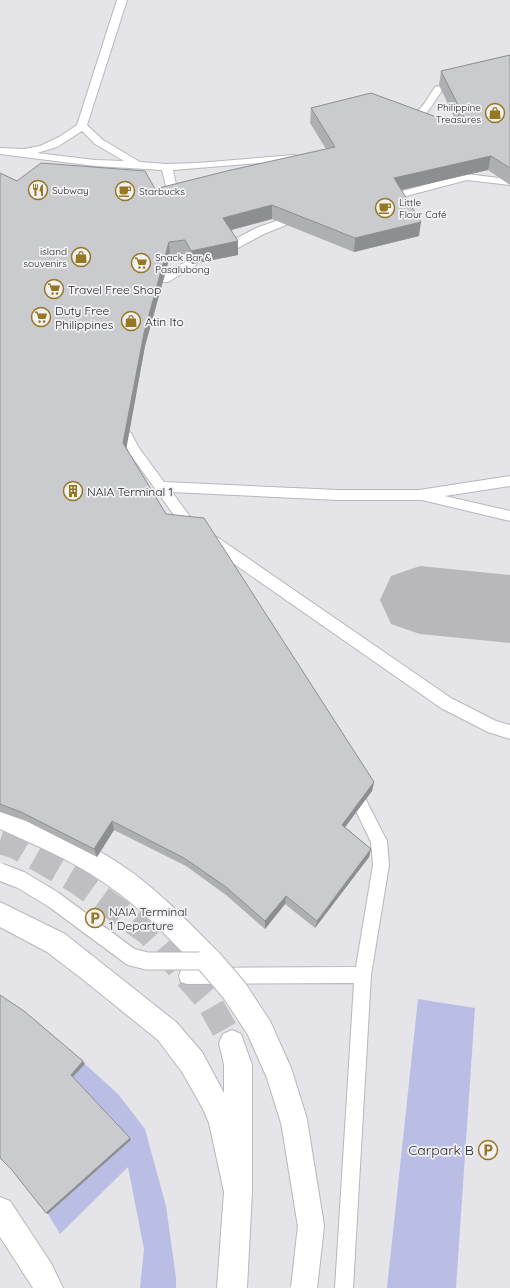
<svg xmlns="http://www.w3.org/2000/svg" width="510" height="1288" font-family="Quicksand,sans-serif">
<style>
.green{fill:#babee5}
.lines{fill:none;stroke-linecap:round;stroke-linejoin:round}
.taxiway{fill:#b8b8bc;fill-rule:evenodd}
.secondary-tunnel{stroke:#bfbfc3;stroke-width:26;stroke-dasharray:26 13;stroke-linecap:butt}
.lane-casing{stroke:#b7b7bc;stroke-width:2}
.secondary-casing{stroke:#b7b7bc;stroke-width:2}
.lane{fill:#fff;fill-rule:evenodd}
.secondary{fill:#fff;fill-rule:evenodd}
.lane-bridge-casing{stroke:#b7b7bc;stroke-width:19;stroke-linecap:butt}
.secondary-bridge-casing{stroke:#b7b7bc;stroke-width:28;stroke-linecap:butt}
.lane-bridge{stroke:#fff;stroke-width:17}
.secondary-bridge{stroke:#fff;stroke-width:26}
.wall{fill:#aeafb2}
.shaded-wall{fill:#8d8e91}
.building{fill:#cacbcf;stroke:#8d8e91}
.labels{text-anchor:middle;dominant-baseline:central;stroke-width:3.5;stroke-linejoin:round;paint-order:stroke}
.far-poi-label{font-size:10px;fill:#29292b;stroke:#f1f1f6;text-anchor:start}
.poi-label{font-size:12px;fill:#29292b;stroke:#f1f1f6;text-anchor:start}
.near-poi-label{font-size:14px;fill:#29292b;stroke:#f1f1f6;text-anchor:end}
</style>
<rect width="100%" height="100%" fill="#e4e4e9"/>
<path class="green" d="M418,999L475,1008L456,1288H387Z
M85,1064L118,1094L145,1129L166,1206L176,1278V1288H140L144,1249L128,1167L60,1234L48,1214L131,1140L73,1077Z"/>
<g class="lines">
<path class="taxiway" d="M420,566L510,575V643L420,634L391,624L380,600L391,576Z"/>
<path class="secondary-tunnel" d="M0,841L16,846L77,881L149,933L208,1000L232,1043"/>
<defs>
<path id="lane" d="M117,0H127L87,125L103,140L140,162L167,164L197,163L294,155L298,156L299,158L298,160L173,170L179,199L174,202L169,199L162,170L95,166L0,154V148L24,149L40,146L59,137L77,125ZM82,131L95,144L124,161L95,160L37,153L57,147Z
M438,86L443,89L431,107L417,125H409L408,123L409,121L424,104L435,87Z
M467,174L507,179H510V185L467,180L395,199L390,196L391,194Z
M282,219L286,221L287,223L286,225L264,234L236,249H228L227,246L228,243L256,228Z
M191,259L195,260L197,263L195,266L168,282H160L158,279L160,276Z
M127,431L131,433L139,448L164,482L338,490H419L510,476V486L445,496L510,511V521L422,500H338L172,492L199,529L197,533L192,534L187,533L130,454L121,436L123,433Z
M212,536L217,537L451,698L496,721L510,725V739L488,732L441,708L207,545L205,541L207,537Z
M361,798L366,800L387,841L389,865L371,975L353,1288H335L354,983L187,984L181,982L179,976L181,970L187,968L356,967L373,865L371,842L353,805L356,800Z"/>
<path id="secondary" d="M0,806C46,823 93,844 133,873C164,896 191,925 218,952L222,961L218,970L209,974L200,970C169,939 140,906 103,882C71,860 35,845 0,829Z
M0,902L65,934L176,1022L202,1052L224,1093V1065L219,1043L223,1034L232,1030L241,1034L252,1065V1192L247,1288H217L224,1192L209,1123L203,1109L182,1072L158,1040L81,978L47,952L0,927Z
M0,1197L10,1201L51,1263L63,1288H33L0,1237Z"/>
</defs>
<use href="#lane" class="lane-casing"/>
<use href="#secondary" class="secondary-casing"/>
<use href="#lane" class="lane"/>
<use href="#secondary" class="secondary"/>
<defs>
<path id="lane-bridge" d="M0,872L21,880L54,900L131,957L147,961H209"/>
<path id="secondary-bridge" d="M209,961L234,990L259,1028L279,1073L294,1121L311,1226L304,1288"/>
</defs>
<use href="#lane-bridge" class="lane-bridge-casing"/>
<use href="#secondary-bridge" class="secondary-bridge-casing"/>
<use href="#lane-bridge" class="lane-bridge"/>
<use href="#secondary-bridge" class="secondary-bridge"/>
</g>
<path class="wall" d="M510,55V185L488,170L401,190L419,236L354,252L272,219L231,230L238,255L192,264L186,254L170,256L145,346L126,448L166,514L374,782L372,791L345,827L371,849L369,857L315,928L285,904L265,929L226,895L186,866L114,830L97,857L26,821L0,812V173L17,181L155,189L326,149L310,123L311,108L450,122L456,121L439,85L441,71Z"/>
<path class="shaded-wall" d="M491,156L488,170L392,192L394,178Z
M272,205V219L224,232L223,218Z
M421,222L419,236L354,252L355,238Z
M238,241V255L192,264L191,251Z
M169,242L170,256L145,346L125,456L123,443L144,333Z
M374,782L372,791L340,834L342,825Z
M112,821L114,830L97,857L94,849Z
M371,849L369,857L315,928L317,921Z
M286,896L285,904L265,929V921Z
M83,1061L85,1064L73,1077L71,1075Z
M130,1138L131,1140L48,1214L46,1213Z"/>
<path class="building" d="M510,55V168L491,156L394,178L421,222L355,238L272,205L223,218L238,241L191,251L185,240L169,242L144,333L123,443L166,514L204,518L374,782L342,825L371,849L317,921L286,896L265,921L226,887L184,858L112,821L94,849L21,812L0,804V173L17,181L41,163L145,171L155,189L231,170L335,147L311,108L371,93L450,122L465,119L441,71Z
M0,995L24,1011L83,1061L71,1075L130,1138L46,1213L11,1169L0,1158Z"/>
<defs>
<symbol id="shop-ring" viewBox="-11 -11 22 22"><circle r="9.5" fill="#f1f1f6" stroke="#977820" stroke-width="1.5"/><path d="M-5-2.5h2.3a2.7 3.5 0 0 1 5.4 0H5L5.5 6h-11ZM-1.5-2.5h3a1.5 2.3 0 0 0-3 0Z" fill="#977820"/></symbol>
<symbol id="restaurant-ring" viewBox="-11 -11 22 22"><circle r="9.5" fill="#f1f1f6" stroke="#977820" stroke-width="1.5"/><path d="M-5-6h1v4h1v-4h1v4h1v-4h1v5L-1.5 .5V6h-2V.5L-5-1ZM5-6V6H3V1.5H1.5Q1.5-4 5-6Z" fill="#977820"/></symbol>
<symbol id="cafe-ring" viewBox="-11 -11 22 22"><circle r="9.5" fill="#f1f1f6" stroke="#977820" stroke-width="1.5"/><path d="M-5.5-4.5H6V0H3Q3 3.5 0 3.5H-2.5Q-5.5 3.5-5.5 0ZM3-3.2v2h1.7v-2ZM-6 4.5H4V6H-6Z" fill="#977820"/></symbol>
<symbol id="supermarket-ring" viewBox="-11 -11 22 22"><circle r="9.5" fill="#f1f1f6" stroke="#977820" stroke-width="1.5"/><path d="M-6-5.5h2.5l.6 2H6L4.5 2H-2.5L-4.4-4H-6ZM-1.5 3.2a1.3 1.3 0 1 0 .1 0ZM3 3.2a1.3 1.3 0 1 0 .1 0Z" fill="#977820"/></symbol>
<symbol id="building-ring" viewBox="-11 -11 22 22"><circle r="9.5" fill="#f1f1f6" stroke="#977820" stroke-width="1.5"/><path d="M-4-6H4V6H1V3H-1V6H-4ZM-2.5-4.3h1.7v1.8h-1.7ZM.8-4.3h1.7v1.8H.8ZM-2.5-1h1.7V.8h-1.7ZM.8-1h1.7V.8H.8Z" fill="#977820"/></symbol>
<symbol id="parking-ring" viewBox="-11 -11 22 22"><circle r="9.5" fill="#f1f1f6" stroke="#977820" stroke-width="1.5"/><path d="M-3.5-5.5H1a3.5 3.5 0 0 1 0 7H-1V5.5H-3.5ZM-1-3.4V-.6H.8a1.4 1.4 0 0 0 0-2.8Z" fill="#977820"/></symbol>
</defs>
<g fill-rule="evenodd">
<use href="#shop-ring" x="484" y="102" width="22" height="22"/>
<use href="#restaurant-ring" x="27" y="179" width="22" height="22"/>
<use href="#cafe-ring" x="114" y="180" width="22" height="22"/>
<use href="#cafe-ring" x="374" y="197" width="22" height="22"/>
<use href="#shop-ring" x="70" y="246" width="22" height="22"/>
<use href="#supermarket-ring" x="130" y="252" width="22" height="22"/>
<use href="#supermarket-ring" x="43" y="278" width="22" height="22"/>
<use href="#supermarket-ring" x="30" y="306" width="22" height="22"/>
<use href="#shop-ring" x="120" y="310" width="22" height="22"/>
<use href="#building-ring" x="62" y="480" width="22" height="22"/>
<use href="#parking-ring" x="84" y="907" width="22" height="22"/>
<use href="#parking-ring" x="477" y="1139" width="22" height="22"/>
</g>
<g class="labels">
<g class="far-poi-label">
<text x="481" y="107" text-anchor="end">Philippine<tspan x="481" dy="12">Treasures</tspan></text>
<text x="52" y="190">Subway</text>
<text x="139" y="191">Starbucks</text>
<text x="399" y="202">Little<tspan x="399" dy="12">Flour Café</tspan></text>
<text x="67" y="251" text-anchor="end">island<tspan x="67" dy="12">souvenirs</tspan></text>
<text x="155" y="257">Snack Bar &amp;<tspan x="155" dy="12">Pasalubong</tspan></text>
</g>
<g class="poi-label">
<text x="68" y="289">Travel Free Shop</text>
<text x="55" y="310">Duty Free<tspan x="55" dy="14">Philippines</tspan></text>
<text x="145" y="321">Atin Ito</text>
<text x="87" y="491">NAIA Terminal 1</text>
<text x="109" y="911">NAIA Terminal<tspan x="109" dy="14">1 Departure</tspan></text>
</g>
<g class="near-poi-label">
<text x="474" y="1150">Carpark B</text>
</g>
</g>
</svg>
